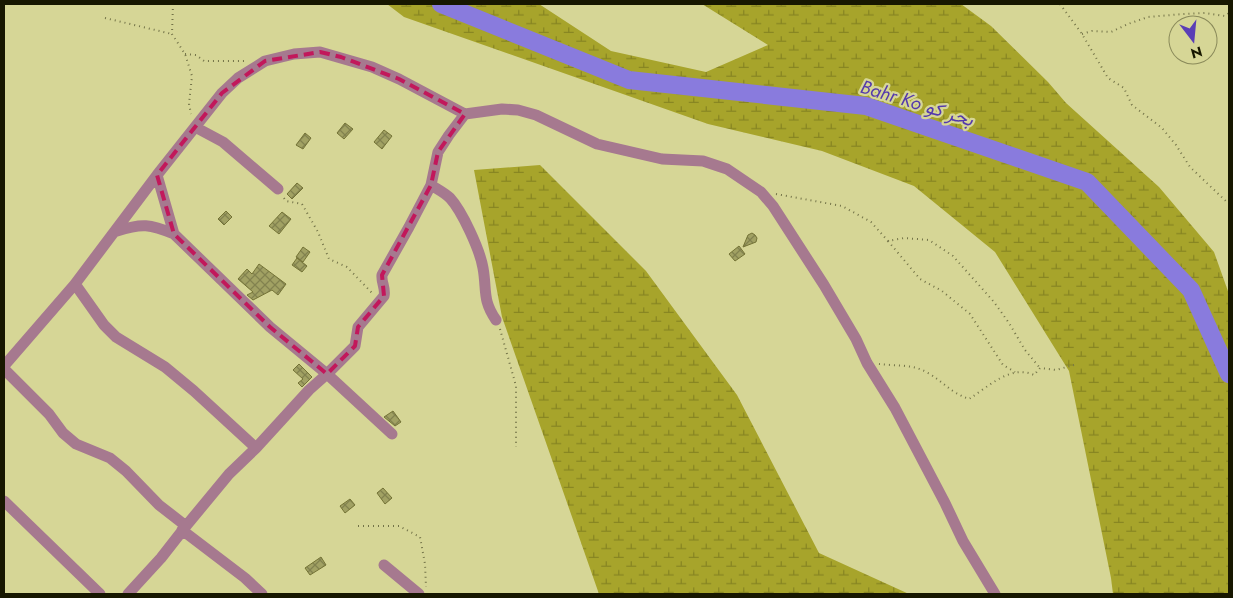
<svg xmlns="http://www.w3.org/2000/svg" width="1233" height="598" font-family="Jost,Vazirmatn,sans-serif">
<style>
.wetland{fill:url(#wetland-marsh)}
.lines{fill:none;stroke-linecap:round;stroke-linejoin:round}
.river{stroke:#897bdd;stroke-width:18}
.building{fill:url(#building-cross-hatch);stroke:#747336}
.path{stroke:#737348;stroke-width:2;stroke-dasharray:1 4;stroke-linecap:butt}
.minor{stroke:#a6798f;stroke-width:11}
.marked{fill:none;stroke:#c2185b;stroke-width:4;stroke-dasharray:10 6;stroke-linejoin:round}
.labels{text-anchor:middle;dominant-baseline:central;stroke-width:4.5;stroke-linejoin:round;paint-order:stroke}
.water-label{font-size:19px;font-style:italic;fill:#5439ac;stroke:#d6d696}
</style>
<defs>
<pattern id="wetland-marsh" width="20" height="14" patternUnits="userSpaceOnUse" patternTransform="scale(1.25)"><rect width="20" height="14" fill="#a7a42b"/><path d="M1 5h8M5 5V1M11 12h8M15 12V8" fill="none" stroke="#878522"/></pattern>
<pattern id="building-cross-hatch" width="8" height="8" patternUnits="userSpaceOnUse" patternTransform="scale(1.25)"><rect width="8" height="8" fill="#a1a163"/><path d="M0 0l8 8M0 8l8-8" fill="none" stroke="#82824f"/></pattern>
</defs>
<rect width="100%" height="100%" fill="#d6d696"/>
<path class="wetland" d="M387,4H539L611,51L706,72L768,45L702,4H961L991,26L1048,82L1066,103L1159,187L1214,252L1229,294V594H1113L1111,578L1069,371L995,252L914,186L822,151L708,124L404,17Z
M540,165L646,271L737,395L819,553L909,594H599L502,317L474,170Z"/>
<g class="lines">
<path class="river" d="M441,4L629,80L866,106L1087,182L1191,290L1229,374"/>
</g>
<path class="building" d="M345,123L353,129L344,139L337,133Z
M384,130L392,136L382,149L374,142Z
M305,133L311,138L303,149L296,145Z
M297,183L303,188L292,199L287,194Z
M226,211L232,217L224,225L218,219Z
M282,212L291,219L279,234L269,226Z
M752,233L755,235L757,238L756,242L743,247L748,235Z
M739,246L745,254L735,261L729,254Z
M303,247L310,252L303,262L296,257Z
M297,258L307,266L302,272L292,265Z
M259,264L286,284L278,295L272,290L253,300L247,295L253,292L238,279L247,269L252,274Z
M299,364L312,377L302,387L298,383L303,379L293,370Z
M393,411L401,422L395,426L384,417Z
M383,488L392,498L385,504L377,493Z
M350,499L355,505L345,513L340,506Z
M321,557L326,565L310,575L305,568Z"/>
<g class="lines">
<path class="path" d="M173,4L172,34L185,54L192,76L189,104L191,114
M1060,4L1082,34L1108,78L1124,88L1132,105L1162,128L1176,145L1190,167L1229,204
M105,18L172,34
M1082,34L1092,31L1111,32L1128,24L1148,17L1183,14L1205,13L1225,16L1229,13
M185,54L196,55L204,61H245
M776,194L842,206L871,222L888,241L904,238L929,240L953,256L994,302L1009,323L1025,350L1040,368
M284,198L286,201L302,204L318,232L329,259L347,267L373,294
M888,241L920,279L942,291L970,314L1003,365L1015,372
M500,329L516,386V447
M879,364C894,366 913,364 926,372C942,380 949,392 969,399C988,387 1011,364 1034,375L1040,368L1056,370L1074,365
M358,526H399L420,537L425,564L426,587"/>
<path class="minor" d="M195,127L223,142L278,189
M157,175L174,234
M431,185C437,189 445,193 450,198C462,211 480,250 483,268C487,290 482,300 496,320
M117,231C142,223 150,224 174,234L270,327L327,374L392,434
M75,284L104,325L116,337L165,367L194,391L256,448
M4,366L75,284L157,175L222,93L238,78L265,61L294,54L320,52L372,67L399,79L465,114L502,109L518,110L536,115L597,144L662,159L703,161L727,169L761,192L773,206L824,285L856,339L867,363L895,408L945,503L963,541L995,594
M4,369L49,414L63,433L76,444L110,458L126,471L159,505L186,526
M4,501L100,594
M182,530L245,578L262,594
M384,565L419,594
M128,594L161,558L186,526L229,474L256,448L309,390L327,374L355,346L358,327L384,296C386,289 381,282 382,275L409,227L431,185L438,152L449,135L465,114"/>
</g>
<path class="marked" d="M320,52L341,57L399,79L465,114L438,152L431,185L382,275L384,296L358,327L355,346L327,374L270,327L174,234L157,175L222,93L265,61Z"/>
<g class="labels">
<g class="water-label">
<text transform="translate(917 103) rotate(17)">Bahr Ko بحر كو</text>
</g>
</g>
<rect width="1233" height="598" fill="none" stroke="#171700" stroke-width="10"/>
<g transform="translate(1193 40) rotate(164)"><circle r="24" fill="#d6d696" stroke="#8a8a5a"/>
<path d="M0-4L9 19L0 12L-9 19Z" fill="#5a3eb6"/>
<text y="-8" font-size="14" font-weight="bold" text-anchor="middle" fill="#171700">N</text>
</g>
</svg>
